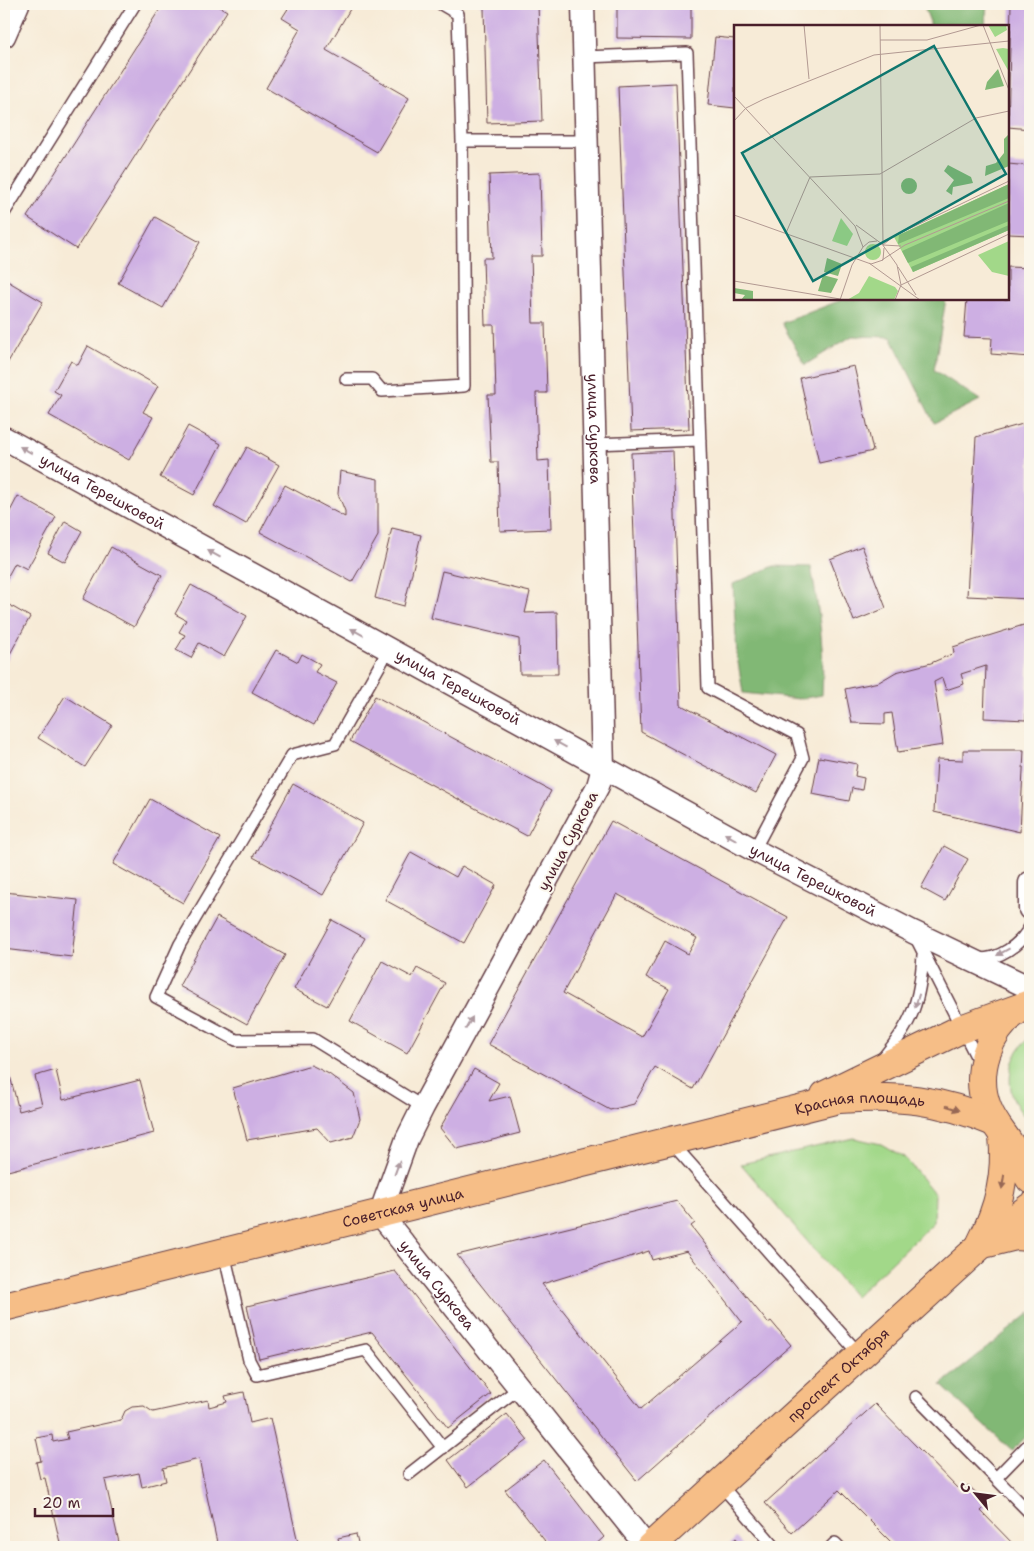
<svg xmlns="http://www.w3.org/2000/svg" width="1034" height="1551" font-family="'Shantell Sans',sans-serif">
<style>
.green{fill:#a2d889;stroke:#767c5a}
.forest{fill:#81b875;stroke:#666c50}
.building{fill:#cdafe3;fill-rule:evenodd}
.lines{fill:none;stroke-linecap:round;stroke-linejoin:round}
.service-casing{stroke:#643e45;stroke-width:14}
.minor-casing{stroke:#643e45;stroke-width:25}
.primary-casing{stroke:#643e45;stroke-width:30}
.service{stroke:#fff;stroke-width:11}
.minor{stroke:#fff;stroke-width:22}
.primary{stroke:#f6be87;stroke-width:28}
.oneway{fill:#ae9aa0}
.oneway2{fill:#976754}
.labels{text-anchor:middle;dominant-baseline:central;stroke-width:4;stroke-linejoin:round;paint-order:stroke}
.street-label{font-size:15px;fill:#4a1f2b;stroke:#fbf7ec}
.inset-road{fill:none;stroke:#b29992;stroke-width:1}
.view{fill:#0f766e;fill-opacity:0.15;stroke:#0f766e;stroke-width:2.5}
.inset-edge{fill:none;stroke:#4a1f2b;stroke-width:2.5}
</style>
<rect width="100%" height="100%" fill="#fbf7ec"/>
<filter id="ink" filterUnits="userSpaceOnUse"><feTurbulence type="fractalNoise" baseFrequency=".02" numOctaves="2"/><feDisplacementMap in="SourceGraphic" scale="10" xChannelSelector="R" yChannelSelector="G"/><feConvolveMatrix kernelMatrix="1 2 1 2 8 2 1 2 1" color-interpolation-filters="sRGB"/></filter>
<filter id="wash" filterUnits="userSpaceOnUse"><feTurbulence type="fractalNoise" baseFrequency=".0096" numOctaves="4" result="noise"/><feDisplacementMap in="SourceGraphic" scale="20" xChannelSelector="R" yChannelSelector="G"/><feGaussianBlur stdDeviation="1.12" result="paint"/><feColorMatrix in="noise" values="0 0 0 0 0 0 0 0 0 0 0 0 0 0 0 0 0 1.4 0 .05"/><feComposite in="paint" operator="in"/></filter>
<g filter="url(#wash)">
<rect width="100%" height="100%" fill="#f7ebd7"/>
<path class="green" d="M1030,1037V1121C1003,1100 1004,1059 1030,1037Z
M854,1138L881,1144L904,1157L935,1194L934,1222L855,1297L741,1164Z"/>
<path class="forest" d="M923,4H987L985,26H930V22Z
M844,299H946L934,370L980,400L934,423L891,337L852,336L805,365L782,323Z
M774,566L811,567C819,610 825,651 822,695L799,699L743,693L737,656L733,584Z
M1030,1313V1433L1012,1451L941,1385Z"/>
<g id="blocks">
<path class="building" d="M163,4H215L227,11L76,249L27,217Z
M291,4H353L326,50L409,98L377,152L266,88L300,29L282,18Z
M479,4H538L542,121L487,123L484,8Z
M617,4H691V39L617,38Z
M1011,4H1030V129L1008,127Z
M715,37L735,39V108L708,105Z
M676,83L689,429L631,431L618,86Z
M1008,164L1030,166V235L1008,234Z
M540,173L542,256H531L533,323H545L547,393H536L538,461L549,460L551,529L500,531L498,462H491L488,395H496L494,325H485L483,258H492L489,175Z
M155,217L200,242L163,308L118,283Z
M1008,267L1030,268V357L991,354L992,338L964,337L967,299H1008Z
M4,279L43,302L4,369Z
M88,346L158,386L143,412L153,417L129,460L49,415L61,395L54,391L71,361L78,365Z
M854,366L873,451L819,463L800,378Z
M1030,422V599L967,596L976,437Z
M188,426L221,444L194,495L160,477Z
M247,447L279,465L246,524L214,506Z
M673,451L681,705L776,755L756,793L641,732L631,453Z
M340,471L378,479V536L352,582L260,532L285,485L345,517V511L338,494Z
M18,496L56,517L27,569L15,563L4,583V523Z
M65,521L82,531L65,562L48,553Z
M392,528L421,535L404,606L375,598Z
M862,546L886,608L854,621L830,559Z
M111,547L162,575L134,627L83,599Z
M442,571L530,592L525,613L557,612L558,674H520L519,639L431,618Z
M191,585L247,616L224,657L199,643L191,658L176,650L185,635L179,632L186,620L175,614Z
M4,602L30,617L4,665Z
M1030,623L1026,720L984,718L986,666L961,674L964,684L946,690L942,678L934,682L943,745L898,752L892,713L885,714V724L852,723L845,689L879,682L896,672L931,663L954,653L953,647Z
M276,650L298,662L302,654L320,664L315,672L337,683L314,725L252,692Z
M65,696L112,725L85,767L38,738Z
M375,696L551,791L527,836L350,741Z
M963,750H1024L1020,832L934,812L937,759L963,760Z
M819,757L857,764L855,776L864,778L862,790L852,788L849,801L812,794Z
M293,784L363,823L323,895L253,857Z
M150,799L220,838L183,903L113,864Z
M611,821L788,917L693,1089L655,1067L634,1104L610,1110L488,1044ZM617,894L697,938L688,954L665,941L646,977L669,989L642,1037L563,993Z
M944,846L968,859L945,901L921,888Z
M411,852L456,877L462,866L496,885L464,943L385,900Z
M4,892L78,900L72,957L4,949Z
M217,917L285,955L247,1024L179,986Z
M332,920L365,938L327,1006L294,989Z
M382,961L412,977L417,968L445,983L407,1053L350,1021Z
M4,1052L19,1111L42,1105L35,1076L56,1070L63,1100L140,1080L154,1133L4,1172Z
M311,1065L329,1074L354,1093L360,1119L353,1137L331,1143L317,1128L247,1140L233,1088Z
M474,1069L499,1083L489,1101L510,1096L520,1133L457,1149L440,1128Z
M677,1201L695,1223L691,1226L730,1276L768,1323L771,1321L791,1345L637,1481L457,1255ZM649,1251L652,1260L687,1251L742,1322L641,1409L542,1284Z
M395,1271L491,1394L448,1428L372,1332L259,1359L247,1306Z
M244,1392L250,1423L270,1418L299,1547H218L199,1459L163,1468L166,1481L142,1487L139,1473L105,1480L120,1547H61L45,1478L40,1479L36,1462L41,1461L36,1438L52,1435L53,1442L68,1439L66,1432L121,1420L125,1411L132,1407L144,1406L153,1412L208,1400L209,1407L227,1402L225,1396Z
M875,1404L961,1492L968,1485L988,1504L981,1511L1016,1547H896L839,1490L792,1533L765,1503Z
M507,1414L528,1440L468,1487L448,1460Z
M544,1460L604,1537L593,1547H538L545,1541L505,1490Z
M356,1534L359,1547H340L338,1538Z
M736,1538L744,1547H726Z"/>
</g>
</g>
<g filter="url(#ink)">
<use href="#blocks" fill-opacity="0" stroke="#643e45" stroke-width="1"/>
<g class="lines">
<defs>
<path id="service" d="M441,4L458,14L462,141
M584,57L687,53L708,688L797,735L803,758L754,850
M4,213L135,4
M346,379H372L382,391L464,386L462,141H586
M594,444L700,440
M389,649L335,744L292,755L180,944L156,997L236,1040L313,1039L423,1107
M915,936L980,1064
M977,959C999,960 1020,945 1030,927
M883,1058C913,1022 920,1001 923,955
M671,1142L860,1355
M224,1253L249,1360L257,1375L366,1350L443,1448
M916,1397L1030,1513
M409,1474L519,1388
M996,1478L1030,1443
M720,1484L775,1547
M831,1547L835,1543L839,1547"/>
<g id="minor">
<path id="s1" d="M583,4L603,768L598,786L423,1107L407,1139L380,1214L647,1547"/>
<path d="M4,36L18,4"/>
<path id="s2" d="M4,438L754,850L913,932L1030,988"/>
<path d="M1030,883V909"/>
</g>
<g id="primary">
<path d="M1017,1011C988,1031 974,1073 987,1107C992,1121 1001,1131 1009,1143C1017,1154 1023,1167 1030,1179"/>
<path d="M825,1095L961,1029L1030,1004"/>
<path d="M981,1243C999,1208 1007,1175 1003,1135"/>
<path d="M988,1243L1016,1236L1030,1237"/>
<path id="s3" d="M4,1307L839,1099C899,1095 938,1099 994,1122"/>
<path id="s4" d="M650,1547L979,1247L1030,1207"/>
</g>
</defs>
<use href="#service" class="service-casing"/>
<use href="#minor" class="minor-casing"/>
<use href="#primary" class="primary-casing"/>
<use href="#service" class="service"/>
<use href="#minor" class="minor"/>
<use href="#primary" class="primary"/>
</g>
<defs><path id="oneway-solid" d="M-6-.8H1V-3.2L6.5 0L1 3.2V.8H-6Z" transform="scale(1.25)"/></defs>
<g class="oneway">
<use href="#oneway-solid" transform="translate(26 450) rotate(-151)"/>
<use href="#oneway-solid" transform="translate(214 554) rotate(-151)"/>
<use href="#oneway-solid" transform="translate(357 632) rotate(-151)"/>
<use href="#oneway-solid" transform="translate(560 744) rotate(-151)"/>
<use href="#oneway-solid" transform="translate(731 837) rotate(-151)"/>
<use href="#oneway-solid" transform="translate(1003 952) rotate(151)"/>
<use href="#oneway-solid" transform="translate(917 1001) rotate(107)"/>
<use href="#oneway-solid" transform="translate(469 1023) rotate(-61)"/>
<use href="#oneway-solid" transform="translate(397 1168) rotate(-70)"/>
</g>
<g class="oneway2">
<use href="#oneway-solid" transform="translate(953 1108) rotate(17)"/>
<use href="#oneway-solid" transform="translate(1003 1182) rotate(99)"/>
</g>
</g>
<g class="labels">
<g class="street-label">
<text stroke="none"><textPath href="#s1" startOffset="425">улица Суркова</textPath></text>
<text stroke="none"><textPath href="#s2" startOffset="112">улица Терешковой</textPath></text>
<text stroke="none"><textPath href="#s2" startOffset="518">улица Терешковой</textPath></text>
<text transform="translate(568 841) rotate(-62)">улица Суркова</text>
<text stroke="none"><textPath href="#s2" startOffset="922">улица Терешковой</textPath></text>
<text stroke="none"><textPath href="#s3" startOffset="881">Красная площадь</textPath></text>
<text stroke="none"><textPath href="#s3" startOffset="411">Советская улица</textPath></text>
<text stroke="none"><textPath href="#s1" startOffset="1355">улица Суркова</textPath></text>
<text stroke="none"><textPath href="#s4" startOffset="255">проспект Октября</textPath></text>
</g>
</g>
<g transform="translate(734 25)">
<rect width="275" height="275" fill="#f7ebd7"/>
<path d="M254,0H272L273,5L261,12ZM269,23L275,24V47L262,24ZM275,159V205L179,247L160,212ZM107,193L119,209L113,221L98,216ZM275,216V251L258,247L244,230ZM131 227a8 8 0 1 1 16 0a8 8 0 1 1-16 0ZM135,251L161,262L164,266L160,275H113L125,268Z" fill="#a2d889"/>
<path d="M264,44L270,61L251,65L253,57ZM274,110L275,141L251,151L252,141L262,138L270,128V114ZM214,140L237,152L239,158L219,162L218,170L212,166L220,155L210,146ZM167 161a8 8 0 1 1 16 0a8 8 0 1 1-16 0ZM275,159V173L164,219L165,210ZM275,178V196L174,238L168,226ZM275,200V205L179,247L177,242ZM93,233L108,239L104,251L90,247ZM89,250L104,254L97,268L84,266ZM0,263L19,266V275H7L11,270L0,268Z" fill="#81b875"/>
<path class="inset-road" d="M70,0L75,54M146,0L149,220M249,0L275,65M146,15H193L247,0M0,71L121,201L129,222M0,96L12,83L30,74L140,30L275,16M0,190L137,239L149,235L150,223M122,200L148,219L163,240L167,260L161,275M52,208L76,152L146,149L242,93L275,86M149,220L160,211L275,156M149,220L167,221M148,235L171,220L275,176M135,238L186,275M164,242L182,270M0,256L106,274M167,260L275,209M106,275L118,240L129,222L135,217L143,216"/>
<path class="view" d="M200,21L272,149L79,256L8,128Z"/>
<rect width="275" height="275" class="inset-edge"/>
</g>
<rect width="1034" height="1551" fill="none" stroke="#fbf7ec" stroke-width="20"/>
<g transform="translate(976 1494) rotate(299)" stroke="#fbf7ec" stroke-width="4" paint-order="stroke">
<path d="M0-4L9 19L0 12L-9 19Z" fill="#4a1f2b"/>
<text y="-8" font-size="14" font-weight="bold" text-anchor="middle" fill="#4a1f2b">С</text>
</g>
<path d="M35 1508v8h78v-8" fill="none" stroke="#4a1f2b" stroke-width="2.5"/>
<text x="42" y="1508" font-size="15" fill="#4a1f2b" stroke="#fbf7ec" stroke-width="4" paint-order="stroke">20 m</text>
</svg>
